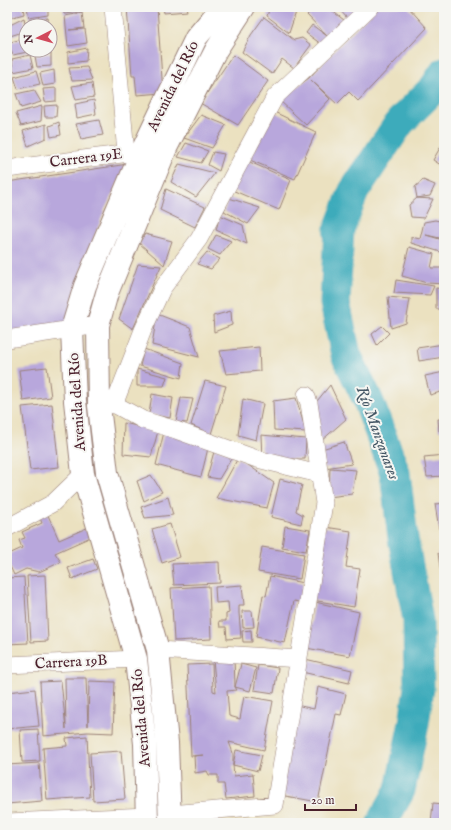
<svg xmlns="http://www.w3.org/2000/svg" width="451" height="830" font-family="'IM FELL English',serif">
<style>
.lines{fill:none;stroke-linecap:round;stroke-linejoin:round}
.river{stroke:#3dabbb;stroke-width:31}
.building{fill:#b8a7dc}
.street-casing{stroke:#9a8076;stroke-width:18}
.secondary-casing{stroke:#9a8076;stroke-width:24}
.street{stroke:#fff;stroke-width:17}
.secondary{stroke:#fff;stroke-width:22}
.labels{text-anchor:middle;dominant-baseline:central;stroke-width:4;stroke-linejoin:round;paint-order:stroke}
.street-label{font-size:15px;fill:#4a1f2b;stroke:#f6f6f2}
.water-label{font-size:16px;font-style:italic;fill:#455765;stroke:#f6f6f2}
</style>
<rect width="100%" height="100%" fill="#f6f6f2"/>
<filter id="ink" filterUnits="userSpaceOnUse"><feTurbulence type="fractalNoise" baseFrequency=".025" numOctaves="2"/><feDisplacementMap in="SourceGraphic" scale="8" xChannelSelector="R" yChannelSelector="G"/><feConvolveMatrix kernelMatrix="1 2 1 2 8 2 1 2 1" color-interpolation-filters="sRGB"/></filter>
<filter id="wash" filterUnits="userSpaceOnUse"><feTurbulence type="fractalNoise" baseFrequency=".012" numOctaves="4" result="noise"/><feDisplacementMap in="SourceGraphic" scale="16" xChannelSelector="R" yChannelSelector="G"/><feGaussianBlur stdDeviation="0.9" result="paint"/><feColorMatrix in="noise" values="0 0 0 0 0 0 0 0 0 0 0 0 0 0 0 0 0 1.4 0 .05"/><feComposite in="paint" operator="in"/></filter>
<g filter="url(#wash)">
<rect width="100%" height="100%" fill="#ebe1c0"/>
<g class="lines">
<path class="river" d="M382,823L400,790L414,723L419,688L418,620L403,538L395,473L368,400L346,355L335,303L339,229L354,191L400,122L434,88L444,73"/>
</g>
<g id="blocks">
<path class="building" d="M7,7H23L24,14L9,18Z
M27,7H48V15L29,18Z
M63,7H83V12L64,14Z
M127,7H157L163,93L137,95L135,76H132Z
M163,7H186L187,11L164,13Z
M270,7H290L296,12L289,33L267,16Z
M315,7H327L344,20L327,36L307,15Z
M337,7H361L348,19Z
M376,7H408L427,28L358,101L349,92L337,104L311,80L330,99L306,125L279,100L309,78Z
M82,13L84,28L69,30L85,29L87,43L68,46L65,16Z
M264,17L294,40L302,38L311,45L294,68L282,59L272,74L242,52L251,35Z
M24,18L26,31L10,36L8,26Z
M48,18L49,26H31L29,20Z
M312,25L327,36L321,44L306,33Z
M26,38V50L32,51L13,55L7,43Z
M87,48L86,61L68,63V52Z
M51,53V66L37,67L35,56Z
M30,55L33,68L13,72L12,59Z
M233,55L268,81L238,125L200,103Z
M87,67L92,80L72,81L69,68Z
M54,70L55,84L43,86L40,73Z
M36,71L40,84L18,89L14,77Z
M92,83L94,97L76,100L72,86Z
M56,88V101L45,102L43,89Z
M34,90L41,102L21,108L16,94Z
M94,100L96,114L77,118L75,104Z
M57,105L56,117H45L44,106Z
M42,106L41,121L21,126L16,113Z
M270,110L316,132L295,179L250,160Z
M201,115L226,125L212,148L184,138Z
M99,120L103,135L81,139L76,124Z
M59,122L61,135L51,137L49,126Z
M46,124V138L28,146L23,131Z
M444,141V167L433,160Z
M186,143L208,151L201,163L178,157Z
M213,152L224,154L219,171L208,165Z
M245,160L291,180L279,210L232,190Z
M128,164L105,209L82,270L72,325L8,333L7,182Z
M179,164L215,173L196,197L171,182Z
M423,180L435,185L430,196L417,198L433,199L424,218L411,217L409,205L417,198L415,187Z
M166,189L205,207L195,227L160,210Z
M229,198L260,208L248,224L224,211Z
M220,215L243,225L247,244L216,230Z
M435,220L444,222V239L426,235L443,240L444,253L411,243V237L420,239L424,222Z
M145,234L172,241L164,265L139,243Z
M216,235L231,241L220,255L208,249Z
M409,247L434,254L431,268H444V284L427,283L402,276Z
M207,252L220,259L211,269L197,264Z
M138,264L161,266L133,329L119,319Z
M396,280L434,286L430,295L394,293Z
M436,288L444,289V309H436Z
M388,297L410,299L406,323L391,328Z
M231,311L232,325L214,332L213,316Z
M157,314L190,327L199,357L152,345Z
M382,326L389,333L377,345L372,334Z
M444,344V357L419,361L417,348Z
M259,347L260,371L226,374L220,351Z
M144,349L183,363L181,378L140,366Z
M47,367L51,397L23,401L19,370Z
M137,369L167,377L164,386H137Z
M444,372V391L430,395L425,376Z
M205,381L226,386L211,434L191,425Z
M330,385L346,419L320,442L313,406Z
M152,394L173,398L170,418L149,414Z
M181,398L193,399L187,423L176,422Z
M296,398L306,432L274,430L273,401Z
M243,399L263,404L256,440L238,435Z
M52,404L59,467L30,470L22,407Z
M438,419H444V430L439,431Z
M124,423L158,431L151,457L123,454Z
M164,432L209,444L201,477L156,465Z
M261,435L306,439L305,459H262Z
M344,442L352,464L324,468L322,449Z
M215,448L234,454L219,479L207,477Z
M444,455V476L427,477L424,457Z
M238,458L274,483L267,508L216,498Z
M330,468L356,470L352,494L329,497Z
M151,475L162,492L144,501L137,481Z
M280,479L302,485L296,511L303,515L301,524L271,517Z
M168,497L173,515L145,518L141,507Z
M444,503V528L439,529L435,504Z
M47,513L59,540L89,527L93,536L55,553L61,562L39,572L26,569L14,575L7,560V555L22,548L19,540L25,538L22,532L42,523L39,516Z
M170,524L180,557L162,563L152,529Z
M285,526L310,530L306,551L282,547Z
M325,527L351,531L346,567L360,569L354,607L312,600Z
M262,547L304,554L300,579L258,572Z
M438,553H444V573L441,574Z
M93,559L97,569L72,579L68,568Z
M219,562L220,583L174,585L172,564Z
M45,575L48,641L31,642L27,576Z
M270,576L303,583L300,602L294,601L285,643L256,637L263,595L266,596Z
M24,577L28,643L7,644V578Z
M242,585L244,605H239V613L241,638L227,639L226,627H220L219,621H226V614L229,613L228,602L216,603L215,587Z
M209,586L211,639L174,641L171,588Z
M315,602L359,612L350,656L306,648Z
M242,611H252L254,627L243,628Z
M251,630L252,642H243L242,631Z
M234,657L235,687L241,664L256,668L250,691L235,687L237,690L227,691L229,716L240,719L244,696L273,701L264,750L229,742L233,753V765L236,750L262,755L258,771L233,765L234,776L253,774L255,796L226,799L224,784H218V775H209L207,771L195,773L194,756L204,755L191,756L187,665L212,664L213,691L216,692L213,659Z
M305,659L352,670L349,683L302,672Z
M258,665L278,668L274,693L254,690Z
M65,678H86L88,726L89,681L115,682L113,733L88,732L43,736L40,682L61,681L66,729Z
M318,687L346,694L341,715L336,714L318,802L280,795L296,705L314,709Z
M35,689L39,726L7,729V692Z
M38,729L40,761L22,762L20,730Z
M87,736L90,797L47,800L43,748L67,746L66,738Z
M121,751L125,799L93,801L90,753Z
M39,763L42,801L7,804V765Z
M433,803L444,804V823H431Z"/>
</g>
</g>
<g filter="url(#ink)">
<use href="#blocks" fill-opacity="0" stroke="#9a8076" stroke-width="1"/>
<g class="lines">
<defs>
<path id="street" d="M113,7L126,153
M7,169L152,150
M7,339L98,325
M105,399L143,420L173,429L257,459L319,474
M114,405L143,330L162,289L199,239L275,97L370,7
M7,528L53,503L83,474
M158,650L299,659
M7,665L136,659
M170,814L275,805L324,503L309,403L306,395
M7,822L148,816"/>
<path id="secondary" d="M147,823L145,744L136,659L83,474L75,401L72,329L85,286L142,151L196,38L222,7
M170,823L167,743L158,650L107,473L99,406L98,325L107,293L166,148L216,50L244,7"/>
</defs>
<use href="#street" class="street-casing"/>
<use href="#secondary" class="secondary-casing"/>
<use href="#street" class="street"/>
<use href="#secondary" class="secondary"/>
</g>
</g>
<g class="labels">
<g class="street-label">
<text transform="translate(173 86) rotate(-64)">Avenida del Río</text>
<text transform="translate(86 158) rotate(-7)">Carrera 19E</text>
<text transform="translate(77 402) rotate(-94)">Avenida del Río</text>
<text transform="translate(71 662) rotate(-3)">Carrera 19B</text>
<text transform="translate(141 718) rotate(-95)">Avenida del Río</text>
</g>
<g class="water-label">
<text transform="translate(377 433) rotate(70)">Río Manzanares</text>
</g>
</g>
<rect width="451" height="830" fill="none" stroke="#f6f6f2" stroke-width="24"/>
<g transform="translate(38 38) rotate(264)"><circle r="19" fill="#f6f6f2" stroke="#b1a0a2"/>
<path d="M0-3L7 15L0 10L-7 15Z" fill="#d1495b"/>
<text y="-6" font-size="11" font-weight="bold" text-anchor="middle" fill="#4a1f2b">N</text>
</g>
<path d="M305 804v6h51v-6" fill="none" stroke="#4a1f2b" stroke-width="2"/>
<text x="311" y="804" font-size="12" fill="#4a1f2b" stroke="#f6f6f2" stroke-width="3" paint-order="stroke">20 m</text>
</svg>
